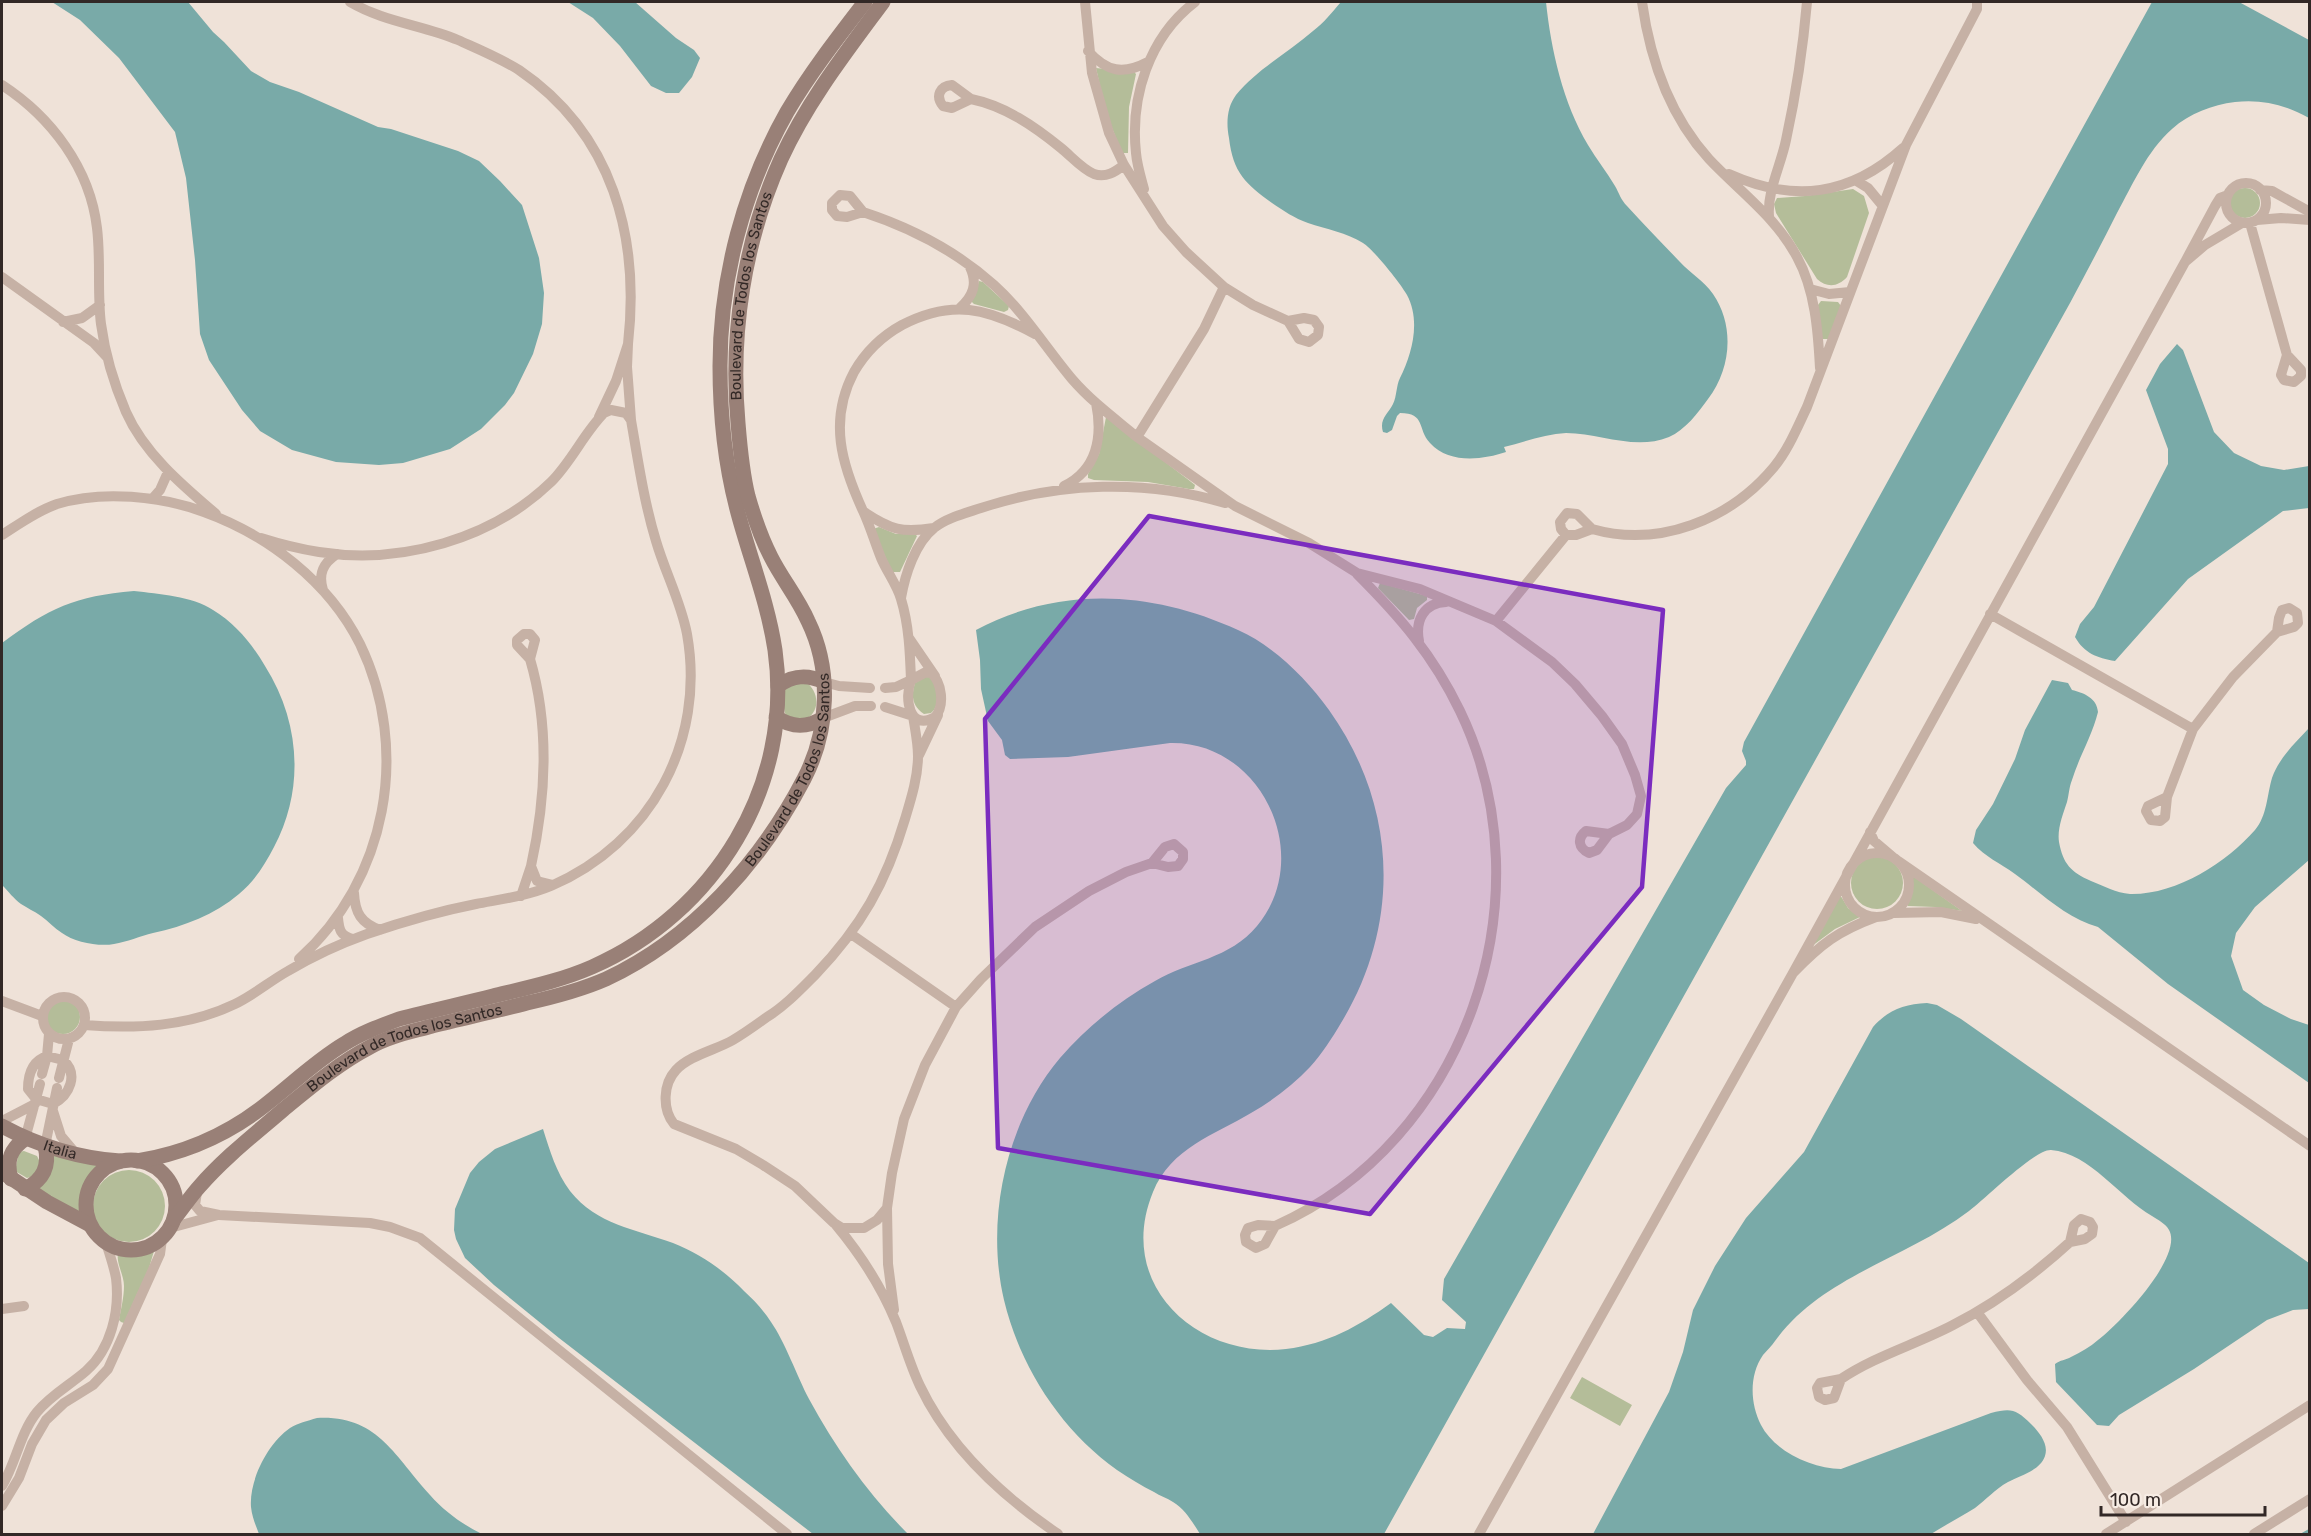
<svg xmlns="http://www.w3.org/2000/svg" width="2311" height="1536" font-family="Rubik,sans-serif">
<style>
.green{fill:#b4bd99}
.water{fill:#79aaa8}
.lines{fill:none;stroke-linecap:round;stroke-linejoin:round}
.stream{stroke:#79aaa8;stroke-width:3}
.street{stroke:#c6b1a5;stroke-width:10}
.secondary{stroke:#998077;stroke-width:15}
.marked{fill:#7b2cbf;fill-opacity:0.2;stroke:#7b2cbf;stroke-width:4.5;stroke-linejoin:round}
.labels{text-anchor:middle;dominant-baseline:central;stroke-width:4.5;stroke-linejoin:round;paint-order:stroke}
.street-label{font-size:15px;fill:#322826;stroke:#f7ece4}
</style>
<rect width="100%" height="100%" fill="#efe2d8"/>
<path class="green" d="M1096,68L1134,72L1136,74L1129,107L1128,153H1122L1106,113Z
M2230 203a15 15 0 1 1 30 0a15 15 0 1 1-30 0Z
M1853,189L1864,196L1869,213L1847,277C1838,287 1827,288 1817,279L1776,213L1774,204L1777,198L1805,196Z
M979,281L983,282L1009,306L1008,310L1004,312L974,304L971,301L976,292Z
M1821,301L1838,302L1841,306L1830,339H1822L1818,305Z
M1106,417L1190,481L1195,485L1194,489H1189L1148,482L1094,480L1088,478V474L1099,454Z
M879,527L896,534L914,533L917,536L900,572H892L873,529Z
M1380,583L1427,596V600L1417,608L1414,619L1409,620L1378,588Z
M927,676L932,678C937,690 941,704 931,713L924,714C912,706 911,696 915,683Z
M805,681C820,692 821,713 803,721L786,716C783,708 781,691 789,685C793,683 801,682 805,681Z
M1851 883a26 26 0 1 1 52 0a26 26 0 1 1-52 0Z
M1913,876L1962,911L1935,907L1908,906L1907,904L1913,891Z
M1839,893L1848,908L1860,917L1835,929L1812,946Z
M46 1017a17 17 0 1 1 34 0a17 17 0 1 1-34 0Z
M24,1151L37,1156L41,1164L34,1176L27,1178L15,1171L19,1152Z
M51,1155L104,1164C89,1181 80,1195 84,1219L34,1190Z
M93 1206a36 36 0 1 1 72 0a36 36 0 1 1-72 0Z
M149,1249L154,1251L149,1268L124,1323L121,1322L119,1320C121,1309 124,1297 124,1286C124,1275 116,1263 118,1254L137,1252Z
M1582,1377L1632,1405L1620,1426L1570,1398Z"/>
<path class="water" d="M52,2H188L213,32L224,42L251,71L270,82L299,92L378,127L391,129L458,151L479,161L500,181L522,205L539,258L544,293L542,324L533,354L514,393L505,405L481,429L450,449L403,463L379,465L336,462L292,450L260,431L242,410L209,360L200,334L195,260L186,178L175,132L119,58L80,20Z
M568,2H635L676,38L694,50L700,58L692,77L679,93H666L651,86L620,46L593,18Z
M1341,2H1546C1551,50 1563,103 1588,145C1596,159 1607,172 1615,186C1619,193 1621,200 1627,206C1644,225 1662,243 1680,262C1690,273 1704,281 1713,294C1735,326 1731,369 1708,399C1698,413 1685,430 1669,437C1634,451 1601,433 1566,433C1546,434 1524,442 1504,447L1506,452C1482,460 1449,464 1430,443C1417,429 1426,413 1400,413L1397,416L1392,430L1387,433L1383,432C1379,419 1388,414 1393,404C1397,396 1396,386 1400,378C1412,354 1421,321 1407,295C1401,284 1374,250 1363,243C1347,233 1326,229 1308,223C1294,218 1284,211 1272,203C1246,184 1233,173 1229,138C1226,123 1227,107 1236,95C1258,68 1288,53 1313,31C1324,23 1332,12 1341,2Z
M2152,2H2239L2309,40V118C2286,105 2262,99 2235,102C2212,105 2190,113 2172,129C2147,151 2133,184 2117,213C2102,243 2086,273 2070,303L1384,1534H1200C1193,1523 1185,1509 1173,1502C1167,1498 1160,1496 1154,1492C1142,1486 1129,1478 1117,1470C1061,1430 1020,1367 1004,1300C985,1219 1006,1122 1060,1058C1087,1027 1119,1001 1155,981C1189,961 1230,959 1257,926C1315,856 1262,741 1170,743L1068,757L1010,759L1005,755L1002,740L988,721L981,689L980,660L976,630C1060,585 1153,591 1238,630C1274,646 1306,678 1329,710C1397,805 1402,923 1341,1023C1332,1038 1322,1054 1310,1067C1293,1085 1272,1101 1251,1113C1214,1135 1171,1148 1153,1192C1115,1284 1196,1359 1286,1349C1327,1344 1359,1326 1391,1303L1424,1335L1433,1337L1447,1328L1465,1329L1466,1322L1442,1300L1444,1279L1726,788L1746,765V761L1742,751L1744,742Z
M2177,344L2183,350L2214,432L2234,453L2261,466L2284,470L2309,466V508L2283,511L2188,579L2115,661C2097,658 2084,653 2075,637L2080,624L2094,607L2168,464V449L2146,390L2160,364Z
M134,591C159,594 192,596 213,610C236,624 252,644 265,666C300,721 305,789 274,847C265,864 255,881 239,894C214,915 185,926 153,933C140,936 127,942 114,944C99,947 74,942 62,933C54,928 48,921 41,916C34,911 27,908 21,904C14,899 8,891 2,885V643C49,608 75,596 134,591Z
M2052,680L2068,683L2072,690C2084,693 2097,698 2098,712C2092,736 2079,757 2072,780C2069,787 2069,795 2067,802C2063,814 2057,829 2059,842C2063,864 2071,872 2091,881C2104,886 2116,893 2130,894C2176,895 2226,863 2255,830C2267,816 2267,795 2272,778C2279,758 2295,743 2309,728V860L2255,907L2236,933L2231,956L2243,990L2264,1005L2291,1019L2309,1025V1083L2168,984L2098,927C2067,919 2040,892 2015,874C2000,863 1985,857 1973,843L1976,830L1993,804L2015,759L2025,730Z
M1927,1003L1937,1005L1961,1019L2309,1263V1309L2293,1310L2267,1320L2194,1369L2119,1415L2109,1426L2097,1425L2056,1382L2055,1364C2060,1360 2066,1360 2071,1357C2081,1352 2090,1347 2098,1340C2118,1325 2184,1257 2169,1230C2166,1224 2158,1220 2152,1216C2120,1198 2090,1153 2051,1150C2035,1149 1985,1199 1969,1211C1906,1259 1822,1276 1775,1341C1772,1346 1767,1350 1763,1355C1749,1375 1750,1404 1761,1425C1775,1452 1812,1468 1841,1469L1991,1413C2011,1408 2016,1409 2031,1424C2039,1432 2049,1444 2045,1456C2040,1471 2019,1476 2008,1482C1995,1489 1986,1500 1975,1508C1961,1517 1945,1525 1931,1534H1593L1669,1392L1683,1352L1693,1310L1715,1266L1746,1218L1804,1152L1873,1027C1888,1010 1904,1004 1927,1003Z
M543,1129C550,1151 556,1172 570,1191C597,1225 635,1229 673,1243C699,1253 725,1271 744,1291C754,1300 764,1311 771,1322C785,1342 797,1376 809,1399C836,1449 869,1495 908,1534H813L559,1338L494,1285L465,1258L456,1239L454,1230L455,1209L470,1173L479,1162L495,1149Z
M317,1418C378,1415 394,1456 430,1495C445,1512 462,1524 482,1534H259C256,1526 252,1517 251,1507C249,1480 268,1443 290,1428C298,1423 307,1421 317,1418Z"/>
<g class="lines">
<path class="stream" d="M2303,1534L2310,1530"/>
<path class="street" d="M350,2C384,22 422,25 458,40C478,49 500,58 519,70C613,134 640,237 628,344
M1085,2L1092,73L1109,133L1124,165L1163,226L1186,252L1224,287L1253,305L1288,321
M1642,2C1650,59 1669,115 1709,159C1739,191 1776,217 1797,257C1815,290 1818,330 1820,368
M1088,51C1107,72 1123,75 1148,62
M2,85C51,117 90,168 97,228C101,260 97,293 101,324C105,354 114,384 126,412C144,453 182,485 216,514
M952,85L971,99L952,108L943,106C935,96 940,86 952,85Z
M971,99C1005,106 1034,126 1061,148C1071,156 1082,169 1094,174C1106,178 1115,172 1124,165
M1729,174C1794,203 1850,196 1903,148
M1855,180L1868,188L1882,205
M2226 203a20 20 0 1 1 40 0a20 20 0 1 1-40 0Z
M1144,189C1141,178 1137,165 1136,153C1130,97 1149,37 1195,2
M2260,190L2272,191L2310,212
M840,195L850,196L863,212L847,217L837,216L832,210V203Z
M2228,195L2220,198L2215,206L2185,262L2205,245L2242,223
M863,212C912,228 955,250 994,285C1024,312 1046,348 1072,379C1091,401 1114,418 1137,437
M1769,216C1767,191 1781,165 1786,140C1796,94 1803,48 1807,2
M2257,220L2281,218L2310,220
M2250,223L2287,355
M2,277L94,343L107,357
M1224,287L1204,329L1137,437L1235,506L1309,543L1357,573L1420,589L1496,621L1552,662L1575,684L1602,716L1622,744L1635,775L1641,796L1637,814L1627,825L1609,834
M1810,289L1829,294L1850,292
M960,308C973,296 978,284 970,267
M1304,318L1314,320L1319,327L1318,335L1309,342L1299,339L1288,321Z
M63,322L82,318L100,305
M2287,355L2301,370V376L2294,382L2284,380L2281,375Z
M599,417L616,381L628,344L627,367L631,420
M1064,486C1097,470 1103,437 1096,403
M153,498L160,490L168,472
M864,512C891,530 902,533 934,528
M1567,513L1577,514L1592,529L1576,535H1566L1561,529L1560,522Z
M1592,529C1659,548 1730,520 1774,467C1788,450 1797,428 1807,407L1906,145L1977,9V2
M2,535C19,524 37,511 57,504C102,490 161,496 204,512C268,535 329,582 360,644C411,750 387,880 299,959
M323,590C318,574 323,563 337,554
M901,598C905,575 915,543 934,528C946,518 966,513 981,508C1059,482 1146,479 1225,503
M2289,608L2297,613L2298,623L2294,627L2277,632L2279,618L2282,610Z
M1990,614L2193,729
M1496,621L1566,535
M524,634H530L535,640L530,659L517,645V640Z
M909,638L935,676
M1419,641C1415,620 1424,603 1446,602
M530,659C550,727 546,798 531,866
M926,672L931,673C942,682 945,706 935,717C909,732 904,698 911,680Z
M824,682L839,686L870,688
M885,688L896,687L911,680C910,653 909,625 901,599C897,585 887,572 881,558C875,543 870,526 863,511C842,465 828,421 854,372C865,353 882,336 902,325C952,299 987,308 1035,334
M885,707L913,716C915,729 918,743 918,756C918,777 911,799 905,819C886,883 861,927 815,975C800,990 785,1006 767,1017C756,1025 745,1033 733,1040C716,1050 690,1055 676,1070C663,1084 662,1109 674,1124L736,1149L763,1165L795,1186L834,1223L842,1228H864L877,1220L887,1208L892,1173L904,1119L925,1065L956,1007L981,979L1035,927L1089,891L1126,872L1152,863
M823,718L855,706H871
M919,755L938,715
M2167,797L2193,729L2233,677L2277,632
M2167,797L2165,817L2160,821L2151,820L2146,811L2148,806Z
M1586,831L1609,834L1597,850L1589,853C1578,848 1577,838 1586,831Z
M1870,832L1874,841L1894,858L2310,1146
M1174,844L1183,852V859L1178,866L1168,867L1152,863L1165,847Z
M1845 885a32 32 0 1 1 64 0a32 32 0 1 1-64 0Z
M354,893C355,913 361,923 380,930
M521,896L531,866L537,881L553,885
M1894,913L1941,912L1976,919
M1876,917C1838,931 1821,944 1793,973L2185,262
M338,918C339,929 340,936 353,939
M851,934L956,1007
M43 1018a21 21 0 1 1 42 0a21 21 0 1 1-42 0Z
M2,1001L42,1016
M84,1025C136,1029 187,1027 235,1004C254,995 270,981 288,971C313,956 339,944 367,934C402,922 440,911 476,904C502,899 527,896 551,886C651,843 706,741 687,634C681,602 665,572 656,541C644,502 638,460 631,420L626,413L611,410L604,413C584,433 572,461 551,482C492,539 401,565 319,552C300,549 280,544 261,538
M47,1056L63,1060C79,1074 70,1095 53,1104L36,1099L28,1089C28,1074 32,1061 47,1056Z
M42,1074L47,1056L49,1034
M59,1078L69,1039
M53,1111L61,1136L77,1155
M2,1121L35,1104
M25,1139L40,1084
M45,1146L57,1088
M197,1192L195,1205L200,1211L219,1215L370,1223L390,1227L420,1238L787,1534
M887,1208L888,1264L894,1310
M2081,1219L2090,1222L2093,1227L2092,1234L2085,1239L2070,1242L2074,1225Z
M836,1225C861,1255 881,1286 896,1322C904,1343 910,1365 920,1386C950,1449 1002,1496 1058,1534
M1258,1225L1275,1226L1265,1244L1256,1248L1246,1242L1245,1235L1248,1228Z
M1275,1226C1466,1142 1550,898 1460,711C1433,655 1400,617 1357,574
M170,1228L218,1215
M2,1309L24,1306
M1977,1312L2027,1380L2067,1427L2126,1522
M1841,1379C1875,1356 1917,1344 1953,1325C1996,1303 2035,1274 2070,1242
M1841,1379L1834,1398L1825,1400L1819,1397L1817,1388L1820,1383Z
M2,1486C16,1463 20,1433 37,1412C51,1395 70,1385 86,1371C111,1349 120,1311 116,1278C114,1267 110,1255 106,1243
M2,1506L19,1478L32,1444L46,1420L64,1403L93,1385L108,1369L160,1254L162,1239
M1479,1534L1793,973
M2106,1534L2310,1405
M2254,1534L2310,1499"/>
<g class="secondary">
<path d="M778,686C793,675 807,674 824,682"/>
<path d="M776,717C792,728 807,728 823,718"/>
<path id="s1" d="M2,1126C39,1146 78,1158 120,1161"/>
<circle cx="131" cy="1205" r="45"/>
<path d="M137,1161C181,1154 224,1136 260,1109C288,1088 314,1062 344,1044C361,1033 380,1026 399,1019C430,1011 461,1004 493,996C526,988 560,981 592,967C715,913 794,785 775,650C768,603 750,558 738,513C725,465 720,415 720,366C720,278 744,188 787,112C810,73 838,37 865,2"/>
<path d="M2,1172L47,1202L90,1225"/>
<path d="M11,1179C6,1161 10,1149 25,1139"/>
<path d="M25,1189C43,1180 50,1166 45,1146"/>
<path id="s2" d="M174,1219C183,1208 190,1197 199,1187C224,1158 255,1134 284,1109C311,1087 339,1063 370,1047C389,1036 411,1032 432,1026C464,1018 496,1011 527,1003C554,997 581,990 606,979C692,939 761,862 804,779C829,731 832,670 808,621C798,598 782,579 771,557C761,538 754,517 748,496C742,472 740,448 738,423C730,333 744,242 781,159C807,102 846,52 883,2"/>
</g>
</g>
<path class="marked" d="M1149,516L1663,610L1642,887L1370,1214L998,1148L985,719Z"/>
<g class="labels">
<g class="street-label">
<text stroke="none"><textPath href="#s2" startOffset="1300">Boulevard de Todos los Santos</textPath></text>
<text stroke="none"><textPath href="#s2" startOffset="798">Boulevard de Todos los Santos</textPath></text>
<text stroke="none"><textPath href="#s2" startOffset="294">Boulevard de Todos los Santos</textPath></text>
<text stroke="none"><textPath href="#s1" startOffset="63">Italia</textPath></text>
</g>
</g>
<rect width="2311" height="1536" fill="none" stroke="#322826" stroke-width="6"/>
<path d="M2101 1506v9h164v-9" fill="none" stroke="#322826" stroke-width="3"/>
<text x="2110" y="1506" font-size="18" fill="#322826" stroke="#f7ece4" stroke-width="4.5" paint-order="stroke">100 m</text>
</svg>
